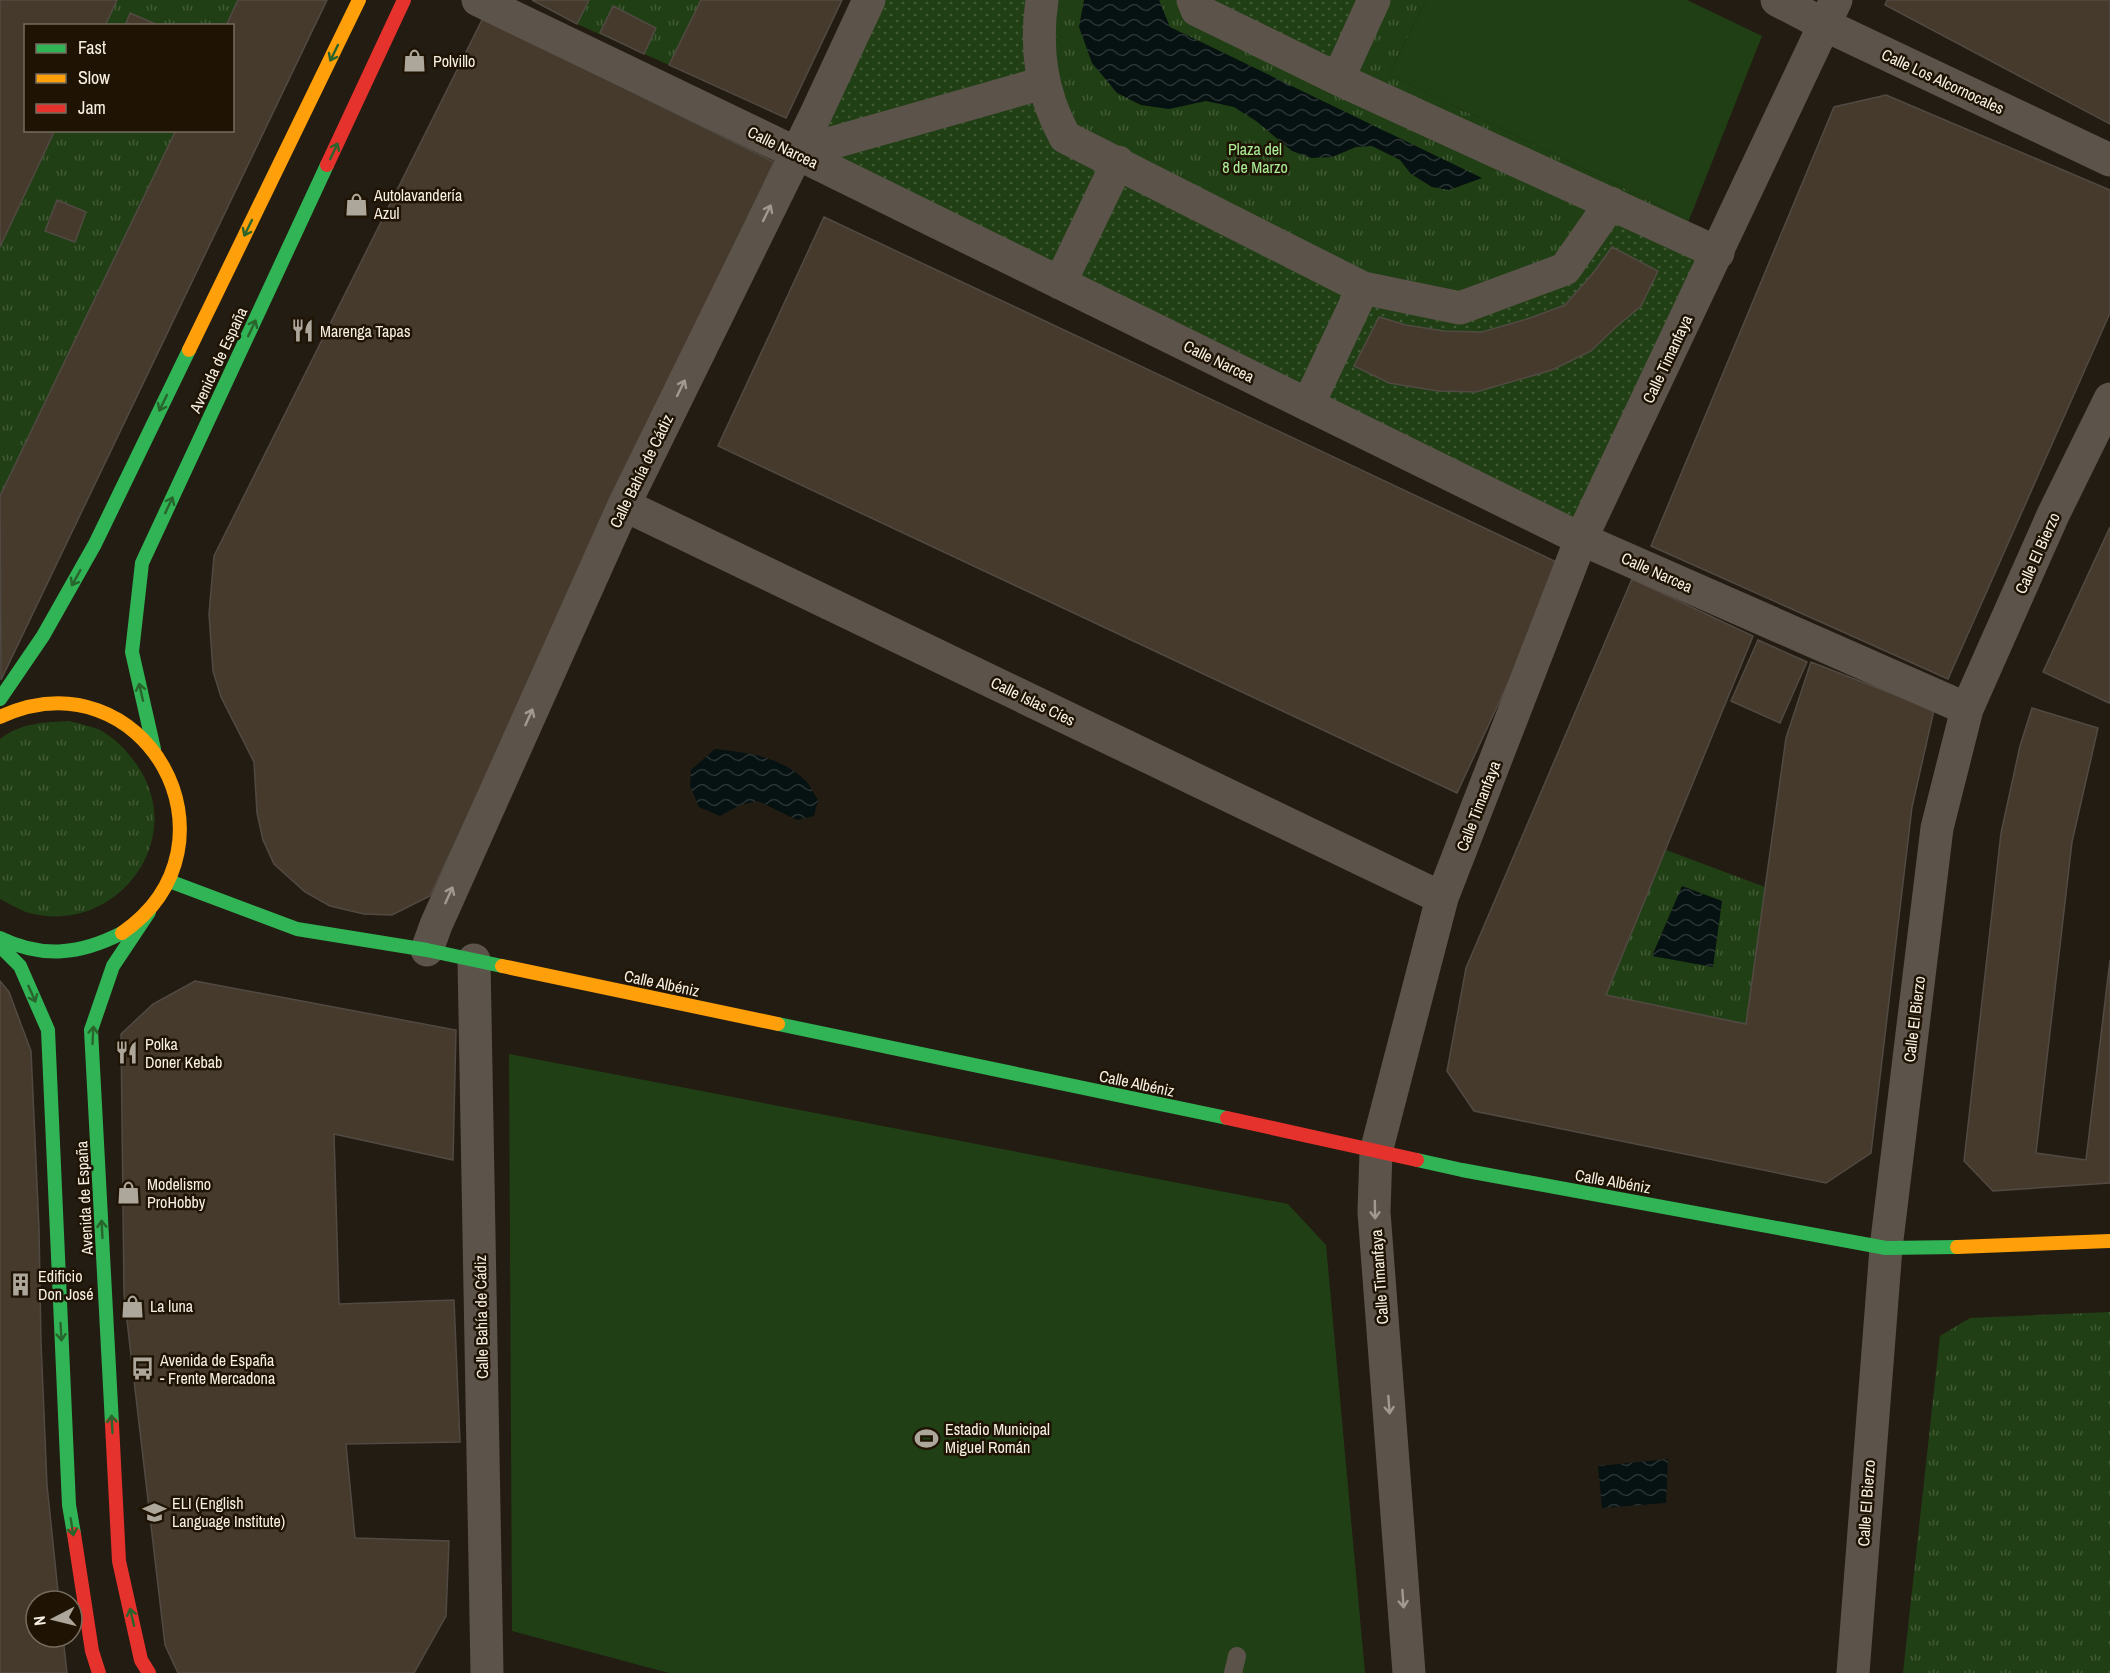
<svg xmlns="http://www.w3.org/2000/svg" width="2110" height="1673" font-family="'Archivo Narrow',sans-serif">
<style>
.grass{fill:url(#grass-tufts)}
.garden{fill:url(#garden-dots)}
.pitch{fill:#213f14}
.water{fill:url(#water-waves)}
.building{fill:#463a2d;stroke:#514a43;stroke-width:1.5}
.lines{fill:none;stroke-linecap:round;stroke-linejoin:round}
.lane{stroke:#5c534b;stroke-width:18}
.street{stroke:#5c534b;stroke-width:33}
.fast{stroke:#30b455;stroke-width:14}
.slow{stroke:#ff9f0a;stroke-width:14}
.jam{stroke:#e5322d;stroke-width:14}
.oneway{stroke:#28642c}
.oneway2{stroke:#a29a90}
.labels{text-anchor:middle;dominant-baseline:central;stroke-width:5;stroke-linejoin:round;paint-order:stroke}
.poi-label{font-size:16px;fill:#f8f0e5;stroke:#1f1404;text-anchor:start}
.street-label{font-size:16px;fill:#f8f0e5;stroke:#1f1404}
.park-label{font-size:16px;fill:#abee96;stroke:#1f1404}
</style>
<defs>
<pattern id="grass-tufts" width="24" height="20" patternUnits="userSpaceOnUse" patternTransform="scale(1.5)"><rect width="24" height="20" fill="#213f14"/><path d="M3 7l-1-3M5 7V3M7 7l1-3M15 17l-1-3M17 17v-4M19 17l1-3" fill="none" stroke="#425b36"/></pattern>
<pattern id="garden-dots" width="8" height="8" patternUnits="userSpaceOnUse" patternTransform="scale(1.5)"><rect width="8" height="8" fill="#213f14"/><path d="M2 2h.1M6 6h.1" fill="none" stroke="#425b36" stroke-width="1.8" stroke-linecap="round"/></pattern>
<pattern id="water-waves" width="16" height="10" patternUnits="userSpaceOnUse" patternTransform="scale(1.5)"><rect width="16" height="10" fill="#061111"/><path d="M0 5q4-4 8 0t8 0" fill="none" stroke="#2b3434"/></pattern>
</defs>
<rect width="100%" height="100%" fill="#231c12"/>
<path class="grass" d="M117,0H238L226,25L105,26Z
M589,0H701L669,65L577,24Z
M932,0H1426L1389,74L1689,220L1576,487L863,146Z
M55,131H176L0,496V247Z
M69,721C79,724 91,726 100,730C115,738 127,751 137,765C189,840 116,936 29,913C19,910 9,903 0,899V739C20,723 45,722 69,721Z
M1666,850L1765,887L1746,1024L1606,995Z
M2110,1312V1673H1903L1940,1336L1970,1318Z"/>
<path class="garden" d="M876,0H1042L1053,115L1363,288L1460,308L1565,269L1611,203L1718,253L1581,539L796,153Z
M1193,0H1374L1338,79Z"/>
<path class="pitch" d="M1426,0H1687L1762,36L1689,220L1389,74Z
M509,1054L1288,1204L1326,1245L1365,1673H669L512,1631Z"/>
<path class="water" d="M1084,0H1159L1170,27L1482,178L1449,190L1432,187L1411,174L1400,160L1372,146L1356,147L1332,157L1311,158L1292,151L1256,121L1234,107L1206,101L1169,109L1141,105L1117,93L1092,63L1079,27Z
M715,749C749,753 779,756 805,780C810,785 814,794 818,800L814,816L797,820L758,801L740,805L720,816L699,807L690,786L691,770Z
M1682,886L1722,901L1713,967L1652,956Z
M1668,1459L1666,1503L1602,1508L1598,1466Z"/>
<path class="building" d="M0,0H117L105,26H26V130H55L0,247Z
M238,0H327L1,680L0,496L176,130H232V26H226Z
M532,0H589L577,24Z
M701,0H842L786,118L669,65Z
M1887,0H2110V124L1885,5Z
M613,6L656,28L644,54L600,33Z
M130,13L160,26H125Z
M483,18L774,162L430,896L392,915L364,914L330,906L305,892L274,864L263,840L257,813L254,762L221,697L213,671L209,614L214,556Z
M1886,95L2110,190V313L1948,679L1651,546L1834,107Z
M57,200L86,212L75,242L45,231Z
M824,217L1563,565L1457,793L718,446Z
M1612,247L1658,271L1641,306L1615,328L1591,351L1552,370L1476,392L1438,391L1389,383L1354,366L1379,317L1406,325L1444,331L1482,332L1530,318L1565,305L1594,272Z
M2110,527V701L2109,703L2043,672Z
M1632,579L1753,636L1606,995L1746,1024L1786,738L1811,662L1934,710L1912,807L1871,1153L1826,1183L1474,1111L1447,1071L1466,968Z
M1758,640L1807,662L1780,723L1731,701Z
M2032,708L2098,728L2072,842L2036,1153L2086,1160L2110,960V1183L1993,1191L1964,1161L2001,833L2020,746Z
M0,981L9,992L31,1051L39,1228L41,1342L47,1485L59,1601H36V1637H63L67,1673H0Z
M195,981L456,1030L453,1160L334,1134L339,1304L454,1300L460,1442L346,1444L355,1538L449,1541L446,1616L414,1673H178L165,1645L124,1295L121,1034L153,1004Z"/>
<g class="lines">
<path class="lane" d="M1233,1673L1237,1656"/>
<path class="street" d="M478,0L796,153L1581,539L1967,709
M1042,0C1035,49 1041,93 1065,137L1363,288L1460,308L1565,269L1611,203
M1193,0L1197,10L1338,79L1374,0
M1777,0L1825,25L2110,160
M1338,79L1718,253
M796,153L1043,83
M1060,283L1118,162
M1308,405L1363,288
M624,505L1442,898
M427,950L436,925L624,505L816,114L869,0
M474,960L487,1673
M1409,1673L1374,1212L1376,1152L1442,898L1581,539L1836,0
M1853,1673L1886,1248L1937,828L1967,709L2053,515L2110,399"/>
<path class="fast" d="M0,699L43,636L95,544L189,350
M154,749L132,652L142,563L327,165
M169,881L297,929L427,950L502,966
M0,938C43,959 81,954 122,933
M0,946L20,966L48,1030L69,1505L74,1534
M778,1024L1227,1118
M1417,1160L1462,1170L1886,1248L1957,1247
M112,1424L91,1030L113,966L149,912"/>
<path class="slow" d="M189,350L359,0
M0,717C144,651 251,844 122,933
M502,966L778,1024
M1957,1247L2110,1241"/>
<path class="jam" d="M327,165L404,0
M1227,1118L1417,1160
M112,1424L119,1561L141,1660L149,1673
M74,1534L92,1651L99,1673"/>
</g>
<defs><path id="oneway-shaft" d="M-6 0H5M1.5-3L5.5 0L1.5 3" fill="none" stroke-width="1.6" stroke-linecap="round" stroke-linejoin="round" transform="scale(1.5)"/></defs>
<g class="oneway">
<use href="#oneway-shaft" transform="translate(334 53) rotate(116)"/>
<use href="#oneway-shaft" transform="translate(334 151) rotate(-65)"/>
<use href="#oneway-shaft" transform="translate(248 228) rotate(116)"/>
<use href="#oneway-shaft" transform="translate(252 328) rotate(-65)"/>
<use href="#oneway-shaft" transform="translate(163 403) rotate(116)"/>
<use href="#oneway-shaft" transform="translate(169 505) rotate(-65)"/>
<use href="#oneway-shaft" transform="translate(76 578) rotate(119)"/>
<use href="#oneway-shaft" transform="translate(141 692) rotate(-103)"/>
<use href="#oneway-shaft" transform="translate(32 994) rotate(66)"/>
<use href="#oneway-shaft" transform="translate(93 1035) rotate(-87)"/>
<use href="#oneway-shaft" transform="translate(102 1229) rotate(-93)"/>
<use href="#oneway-shaft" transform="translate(61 1332) rotate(87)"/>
<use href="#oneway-shaft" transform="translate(112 1424) rotate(-93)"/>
<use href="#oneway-shaft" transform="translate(72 1527) rotate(81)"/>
<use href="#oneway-shaft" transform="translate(132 1617) rotate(-103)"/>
</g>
<g class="oneway2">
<use href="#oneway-shaft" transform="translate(767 213) rotate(-64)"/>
<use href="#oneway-shaft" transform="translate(681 388) rotate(-64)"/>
<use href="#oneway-shaft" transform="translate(529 717) rotate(-66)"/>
<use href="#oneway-shaft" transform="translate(449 895) rotate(-66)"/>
<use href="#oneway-shaft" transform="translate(1375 1210) rotate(89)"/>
<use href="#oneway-shaft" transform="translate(1389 1405) rotate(86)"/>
<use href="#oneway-shaft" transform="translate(1403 1599) rotate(86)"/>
</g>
<defs>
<symbol id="shop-bare" viewBox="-9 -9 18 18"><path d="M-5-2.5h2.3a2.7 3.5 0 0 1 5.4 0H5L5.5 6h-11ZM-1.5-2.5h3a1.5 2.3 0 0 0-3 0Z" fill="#ada69b" stroke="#1f1404" stroke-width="2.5" paint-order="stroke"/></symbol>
<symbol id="restaurant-bare" viewBox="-9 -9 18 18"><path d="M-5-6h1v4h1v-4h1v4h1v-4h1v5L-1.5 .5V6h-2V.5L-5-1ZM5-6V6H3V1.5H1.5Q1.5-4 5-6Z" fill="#ada69b" stroke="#1f1404" stroke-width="2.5" paint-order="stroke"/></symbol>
<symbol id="building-bare" viewBox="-9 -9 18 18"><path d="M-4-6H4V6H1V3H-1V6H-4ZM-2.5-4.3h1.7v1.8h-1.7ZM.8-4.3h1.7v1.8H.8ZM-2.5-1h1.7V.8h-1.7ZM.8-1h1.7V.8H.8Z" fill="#ada69b" stroke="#1f1404" stroke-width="2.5" paint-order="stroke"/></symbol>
<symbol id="bus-bare" viewBox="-9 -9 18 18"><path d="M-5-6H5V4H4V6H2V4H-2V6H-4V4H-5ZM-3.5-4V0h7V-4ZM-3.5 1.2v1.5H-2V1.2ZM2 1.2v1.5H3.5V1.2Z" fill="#ada69b" stroke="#1f1404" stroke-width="2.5" paint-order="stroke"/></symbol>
<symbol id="stadium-bare" viewBox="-9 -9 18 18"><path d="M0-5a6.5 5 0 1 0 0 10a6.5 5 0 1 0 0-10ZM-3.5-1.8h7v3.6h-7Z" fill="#ada69b" stroke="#1f1404" stroke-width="2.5" paint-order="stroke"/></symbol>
<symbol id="school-bare" viewBox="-9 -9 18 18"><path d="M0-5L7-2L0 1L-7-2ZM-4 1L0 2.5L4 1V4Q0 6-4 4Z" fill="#ada69b" stroke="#1f1404" stroke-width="2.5" paint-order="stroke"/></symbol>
</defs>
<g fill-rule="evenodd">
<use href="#shop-bare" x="398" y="44" width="33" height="33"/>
<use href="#shop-bare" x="340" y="188" width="33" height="33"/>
<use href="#restaurant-bare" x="286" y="314" width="33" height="33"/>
<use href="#restaurant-bare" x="110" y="1036" width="33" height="33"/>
<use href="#shop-bare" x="112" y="1176" width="33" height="33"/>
<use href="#building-bare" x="4" y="1268" width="33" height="33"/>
<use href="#shop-bare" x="116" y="1290" width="33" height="33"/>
<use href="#bus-bare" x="126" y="1352" width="33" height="33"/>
<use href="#stadium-bare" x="910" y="1422" width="33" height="33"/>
<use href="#school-bare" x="138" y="1496" width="33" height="33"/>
</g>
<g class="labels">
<g class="poi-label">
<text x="433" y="61">Polvillo</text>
<text x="374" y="195">Autolavandería<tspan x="374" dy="18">Azul</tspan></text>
<text x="320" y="331">Marenga Tapas</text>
<text x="145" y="1044">Polka<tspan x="145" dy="18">Doner Kebab</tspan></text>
<text x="147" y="1184">Modelismo<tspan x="147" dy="18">ProHobby</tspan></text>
<text x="38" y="1276">Edificio<tspan x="38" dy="18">Don José</tspan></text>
<text x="150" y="1306">La luna</text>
<text x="160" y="1360">Avenida de España<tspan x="160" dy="18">- Frente Mercadona</tspan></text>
<text x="945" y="1429">Estadio Municipal<tspan x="945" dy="18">Miguel Román</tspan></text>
<text x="172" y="1503">ELI (English<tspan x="172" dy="18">Language Institute)</tspan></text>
</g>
<g class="street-label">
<text transform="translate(1943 81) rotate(25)">Calle Los Alcornocales</text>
<text transform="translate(783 147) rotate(26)">Calle Narcea</text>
<text transform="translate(1667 359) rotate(-65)">Calle Timanfaya</text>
<text transform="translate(218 360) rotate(-65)">Avenida de España</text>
<text transform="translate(1219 361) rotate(26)">Calle Narcea</text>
<text transform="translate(641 471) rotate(-64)">Calle Bahía de Cádiz</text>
<text transform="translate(2037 553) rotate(-66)">Calle El Bierzo</text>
<text transform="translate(1657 572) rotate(24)">Calle Narcea</text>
<text transform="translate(1033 701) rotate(26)">Calle Islas Cíes</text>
<text transform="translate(1478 806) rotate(-69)">Calle Timanfaya</text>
<text transform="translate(662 983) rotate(12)">Calle Albéniz</text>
<text transform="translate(1914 1019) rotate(-83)">Calle El Bierzo</text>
<text transform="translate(1137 1083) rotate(12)">Calle Albéniz</text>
<text transform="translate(1613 1181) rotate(10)">Calle Albéniz</text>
<text transform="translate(84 1198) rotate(-93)">Avenida de España</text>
<text transform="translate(1379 1277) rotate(-94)">Calle Timanfaya</text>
<text transform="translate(481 1317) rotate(-91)">Calle Bahía de Cádiz</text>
<text transform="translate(1866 1503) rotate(-86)">Calle El Bierzo</text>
</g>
<g class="park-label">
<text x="1255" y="149">Plaza del<tspan x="1255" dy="18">8 de Marzo</tspan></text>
</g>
</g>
<rect x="24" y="24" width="210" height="108" fill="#1f1404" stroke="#766c5e" stroke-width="1.5"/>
<rect x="36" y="44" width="30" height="9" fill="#30b455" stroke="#766c5e" stroke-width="1.5"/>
<text x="78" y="54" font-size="18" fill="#f8f0e5">Fast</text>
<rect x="36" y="74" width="30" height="9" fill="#ff9f0a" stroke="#766c5e" stroke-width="1.5"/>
<text x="78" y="84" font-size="18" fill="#f8f0e5">Slow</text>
<rect x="36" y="104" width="30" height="9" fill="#e5322d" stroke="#766c5e" stroke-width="1.5"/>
<text x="78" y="114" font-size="18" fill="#f8f0e5">Jam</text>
<g transform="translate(54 1619) rotate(263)"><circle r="28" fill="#1f1404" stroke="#766c5e" stroke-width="1.5"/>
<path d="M0-4.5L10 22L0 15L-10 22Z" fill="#ada69b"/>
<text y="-9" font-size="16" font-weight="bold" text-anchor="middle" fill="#f8f0e5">N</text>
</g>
</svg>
